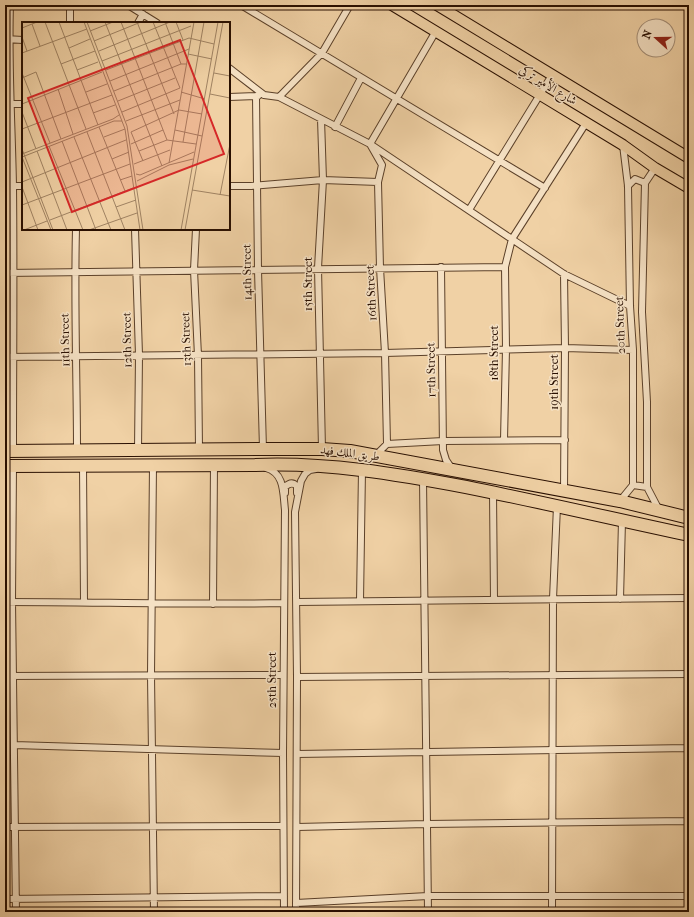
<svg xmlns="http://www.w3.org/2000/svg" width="694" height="917" font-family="'IM FELL French Canon',Amiri,serif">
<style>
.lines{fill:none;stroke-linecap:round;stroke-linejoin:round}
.minor-casing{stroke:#5b4029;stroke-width:8}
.primary-casing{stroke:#290f00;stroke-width:12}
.motorway-casing{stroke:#290f00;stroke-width:14}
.minor{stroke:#f5e1c4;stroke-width:6}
.primary{stroke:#f0d1a5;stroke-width:10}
.motorway{stroke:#f0d1a5;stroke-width:12}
.labels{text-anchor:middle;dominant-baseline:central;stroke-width:3;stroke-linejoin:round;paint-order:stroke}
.street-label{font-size:12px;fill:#290f00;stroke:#f5e1c4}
.inset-road{fill:none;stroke:#a08363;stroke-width:1}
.view{fill:#d62828;fill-opacity:0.15;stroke:#d62828;stroke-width:2}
.inset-edge{fill:none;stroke:#290f00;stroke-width:2}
</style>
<rect width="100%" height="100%" fill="#f0d1a5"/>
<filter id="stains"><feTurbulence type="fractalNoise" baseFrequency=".005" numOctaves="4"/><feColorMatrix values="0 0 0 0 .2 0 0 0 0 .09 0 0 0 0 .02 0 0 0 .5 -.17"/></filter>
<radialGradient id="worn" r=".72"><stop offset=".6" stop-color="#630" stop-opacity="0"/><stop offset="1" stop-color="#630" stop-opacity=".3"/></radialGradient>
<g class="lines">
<defs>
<path id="minor" d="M10,5C8,66 12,126 13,187C14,275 13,363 13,451
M70,5V23
M128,5L157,23
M241,5L545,188
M138,23L143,14
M5,39L23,40
M229,68L264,95L279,97L370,144L564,274L630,306
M256,96L258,270L263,449
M229,97L258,96
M279,97L322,53L350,5
M5,104H23
M321,119L323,180L318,268L322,449
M335,127L361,78
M655,168L645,183L642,312L647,402V487L659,510
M5,186H23
M229,186H251L323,180L378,182
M628,186L635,179L645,183
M469,210L552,75
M76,229C74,303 77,377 77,451
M135,229L139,355L138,450
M196,229L194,270L198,356L199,449
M441,267L443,450L446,460L452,469
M5,273L505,267L512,239L586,123
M564,274L565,348L564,491
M5,357L385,353L565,348L633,350
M504,440L506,349L505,267
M387,444L385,353L380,268L378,182L382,165L370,144L436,31
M375,456L387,444L443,441L565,440
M83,465L84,602
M153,465L151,675L154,912
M13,466L12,602L16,912
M266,468C285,473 283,494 285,510L283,753L284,912
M423,479L428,912
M633,485L647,487
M285,493V487C289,483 293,482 297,486V493
M493,493L494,600
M620,501L633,485V350L630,306L628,186L623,145
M620,599L622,521
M360,601L362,470
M5,602C98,602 191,605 284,603
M297,602L689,598
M213,604L214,464
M5,676L283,675
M297,677L689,674
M14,745L283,753
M297,754L689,748
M5,827L283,826
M297,827L427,824L689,821
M5,899L284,896
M296,903L428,896H689
M296,912L297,677L295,512L301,481L305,474L310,470L316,469
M552,912L553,599L557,506
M688,912L689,705"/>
<path id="primary" d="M392,5L623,145L655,168L689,188
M437,5L689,158"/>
<path id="motorway" d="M5,451L263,449H322L350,451L620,501L689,518
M5,466L255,465C326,462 397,474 466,487C541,502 614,519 689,535"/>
</defs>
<use href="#minor" class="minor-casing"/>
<use href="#primary" class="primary-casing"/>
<use href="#motorway" class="motorway-casing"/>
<use href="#minor" class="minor"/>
<use href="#primary" class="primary"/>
<use href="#motorway" class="motorway"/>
</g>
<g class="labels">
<g class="street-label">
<text transform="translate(548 85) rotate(31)">شارع الأمير تركي</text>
<text transform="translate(247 272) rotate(-91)">14th Street</text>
<text transform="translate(308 284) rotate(-90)">15th Street</text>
<text transform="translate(371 293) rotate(-93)">16th Street</text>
<text transform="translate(620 325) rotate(-92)">20th Street</text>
<text transform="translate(186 339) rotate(-92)">13th Street</text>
<text transform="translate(65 340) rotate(-91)">11th Street</text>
<text transform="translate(127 340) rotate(-91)">12th Street</text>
<text transform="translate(494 353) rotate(-90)">18th Street</text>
<text transform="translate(431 370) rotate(-91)">17th Street</text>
<text transform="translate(554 382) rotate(-90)">19th Street</text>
<text transform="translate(350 453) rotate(7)">طريق الملك فهد</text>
<text transform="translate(272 680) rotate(-90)">25th Street</text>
</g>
</g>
<g transform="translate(22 22)">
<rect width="208" height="208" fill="#f0d1a5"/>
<path class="inset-road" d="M23,0L64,107M37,0L76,103M62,0L103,107L118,208M65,0L105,104L121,208M83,0L140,144M99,0L145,118L174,122M115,0L152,92M131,0L158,66M143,0L159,42M154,0L161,18M10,2L18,24M0,6L15,0M68,9L91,0M0,15L5,29M72,19L119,0M47,26L68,17M77,29L148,0M0,31L65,7M166,32L190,37M80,39L169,4M39,42L73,29M55,48L76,40M84,48L167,16L192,22M0,51L28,121M192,51L208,54M0,56L14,50L39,117M88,59L167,27M36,67L51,112M92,69L159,42H164M64,70L85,62M159,70L183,77M188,72L208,76M96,79L153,56M0,82L80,50M0,90L14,127M100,90L158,66M71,91L93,83M104,99L158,78M77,105L103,169M0,107L90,73M153,108L180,114M65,110L103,208M109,110L157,88L180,92M109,110L121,139M52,115L89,208M82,115L103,107M40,119L74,208M161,120L182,0M109,122L141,108M27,124L61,208M0,127L31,208M15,129L45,208M117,129L145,118M0,132L91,97L97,93M0,135L92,99H100M0,135L29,208M90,137L107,130M147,141L172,0M112,142L148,128M114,152L118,153L172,130M98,158L110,154M115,159L147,143L171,137M0,160L104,118M0,165L16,208M170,168L208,174M198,173L208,122M0,183L108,142M94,185L114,178M28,198L111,166M2,208L25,199M67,208L115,191M159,208L196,0M163,208L201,0"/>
<path class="view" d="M158,18L202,132L50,190L6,76Z"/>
<rect width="208" height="208" class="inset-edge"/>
</g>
<rect width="694" height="917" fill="none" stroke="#f0d1a5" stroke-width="20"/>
<rect x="6" y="6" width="682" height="905" fill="none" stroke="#290f00" stroke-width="2"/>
<rect x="10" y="10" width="674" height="897" fill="none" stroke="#290f00"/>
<g transform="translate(656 38) rotate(291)"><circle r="19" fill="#f5e1c4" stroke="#a38d76"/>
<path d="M0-3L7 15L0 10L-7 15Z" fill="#8f2418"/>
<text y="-6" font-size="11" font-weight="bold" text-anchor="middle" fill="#290f00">N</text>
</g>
<rect width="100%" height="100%" filter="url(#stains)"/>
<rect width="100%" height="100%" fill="url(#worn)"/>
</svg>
